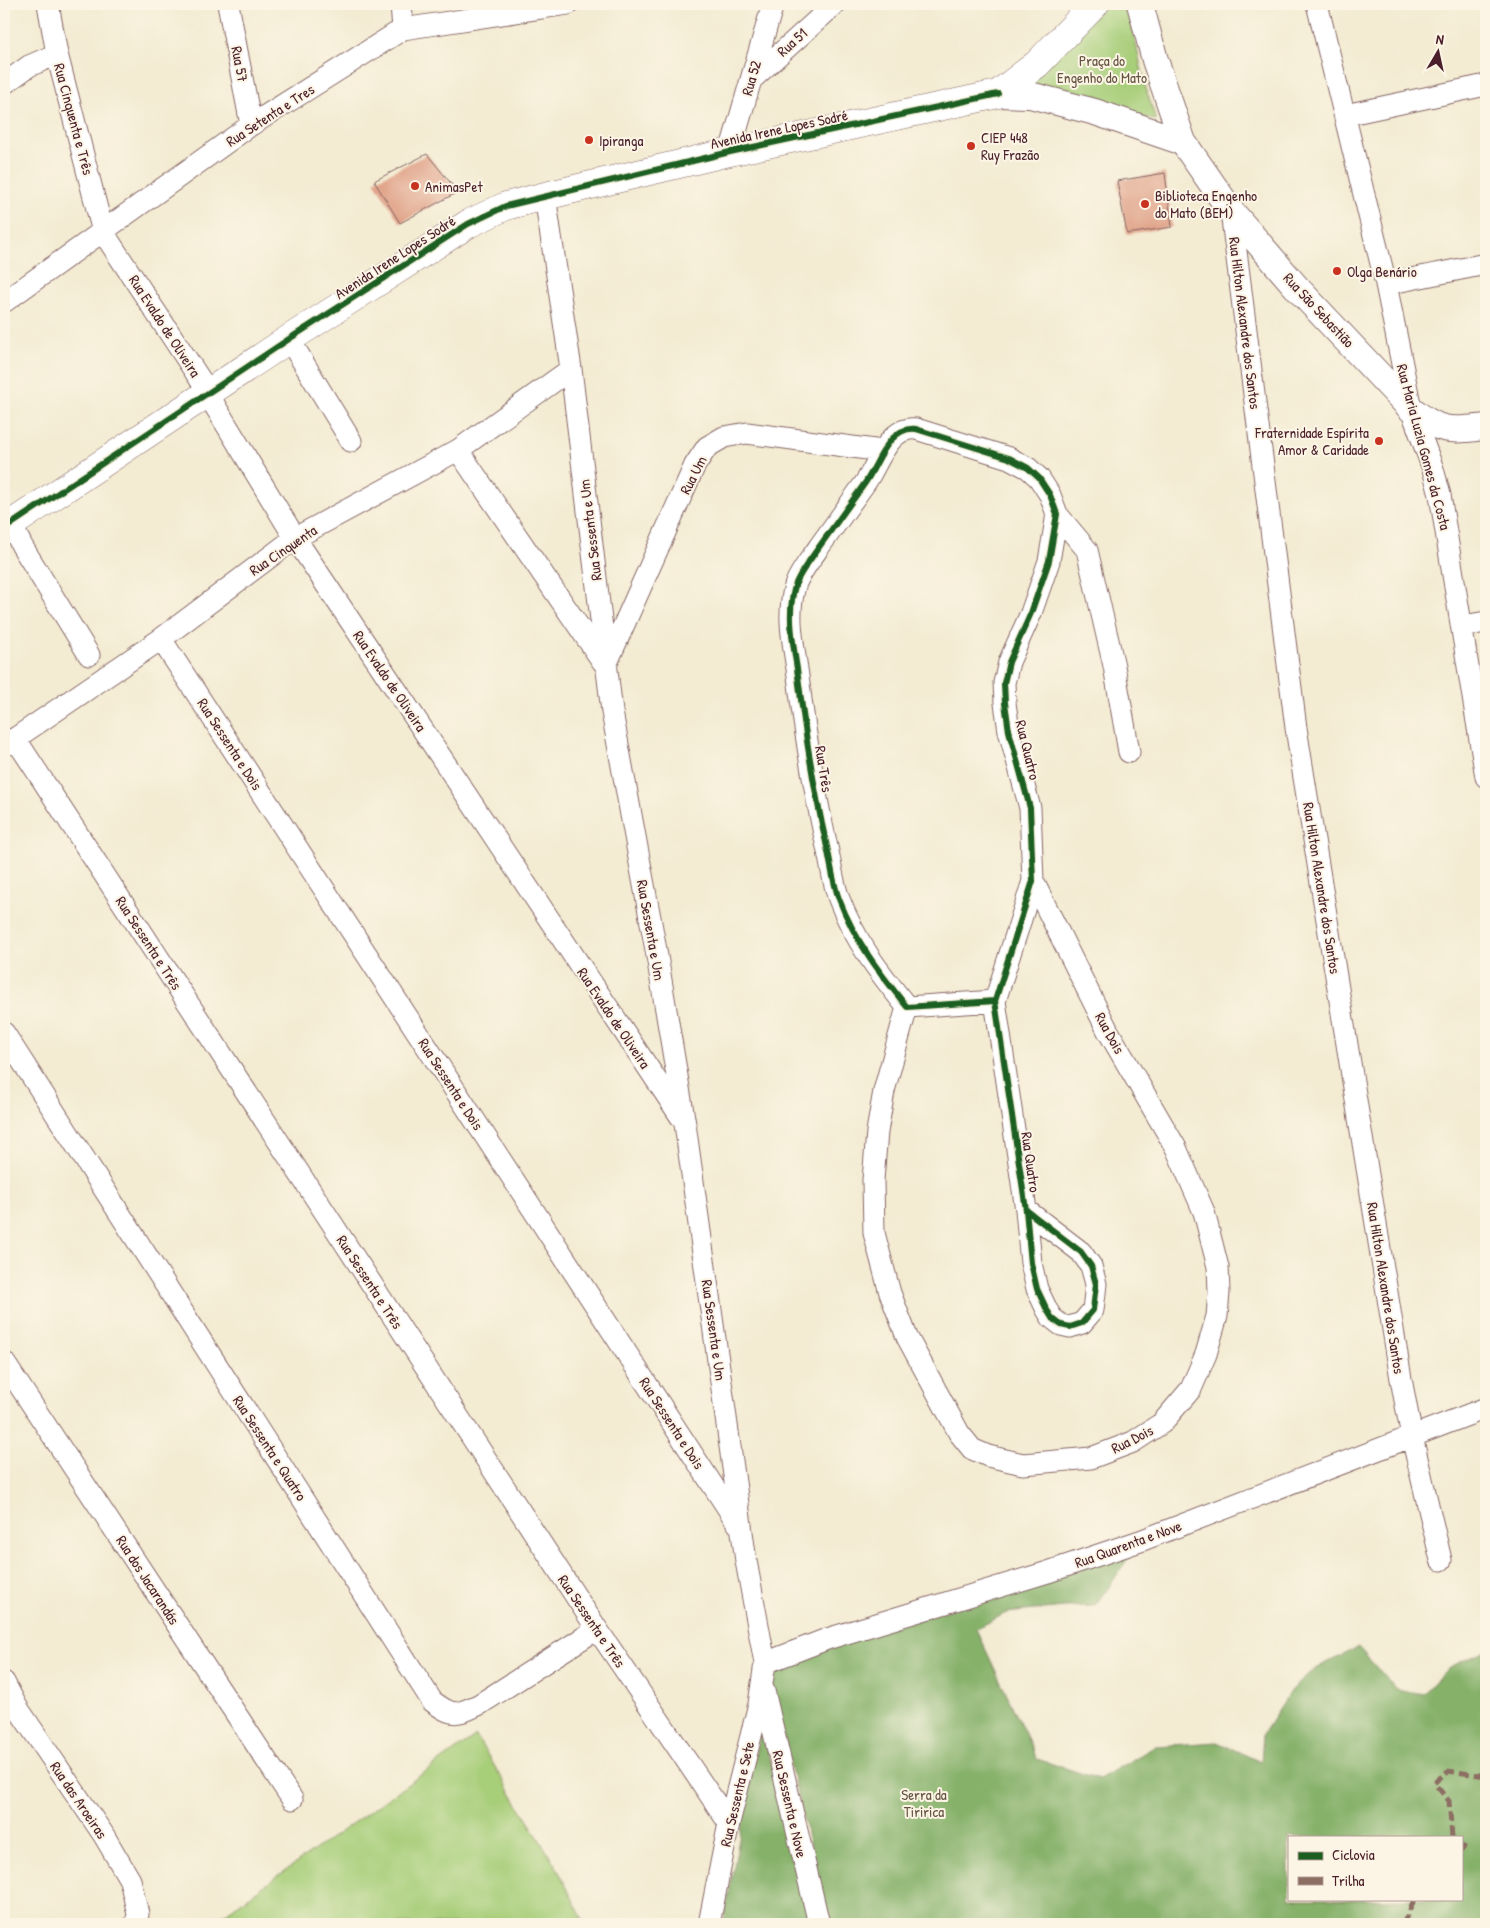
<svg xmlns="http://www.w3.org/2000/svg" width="1490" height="1928" font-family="'Patrick Hand',sans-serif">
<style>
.green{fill:#a7ce79;stroke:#787652}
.forest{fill:#85b169;stroke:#68684a;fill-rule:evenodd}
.building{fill:#e0a288}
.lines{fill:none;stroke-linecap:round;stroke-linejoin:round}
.minor-casing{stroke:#856665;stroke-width:23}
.tertiary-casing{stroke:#856665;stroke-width:28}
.secondary-casing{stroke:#856665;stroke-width:29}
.minor{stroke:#fff;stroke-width:21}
.tertiary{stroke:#fff;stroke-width:26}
.secondary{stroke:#fff;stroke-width:28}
.quiet{stroke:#8d6e63;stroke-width:5;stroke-dasharray:10 5;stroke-linecap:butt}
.cycleway-casing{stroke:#fcf5e5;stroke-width:9}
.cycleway{stroke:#1b5e20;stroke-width:6}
.poi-dot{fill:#c8321e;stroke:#fcf5e5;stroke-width:2}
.labels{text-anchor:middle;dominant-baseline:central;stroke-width:4;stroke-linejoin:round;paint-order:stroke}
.street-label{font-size:15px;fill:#4a1f2b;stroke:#fcf5e5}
.park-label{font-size:15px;fill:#665442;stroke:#fcf5e5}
.poi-label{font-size:15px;fill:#4a1f2b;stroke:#fcf5e5;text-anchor:start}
</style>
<rect width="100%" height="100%" fill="#fcf5e5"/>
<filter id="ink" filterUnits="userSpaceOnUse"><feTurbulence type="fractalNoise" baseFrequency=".02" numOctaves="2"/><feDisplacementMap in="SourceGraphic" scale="10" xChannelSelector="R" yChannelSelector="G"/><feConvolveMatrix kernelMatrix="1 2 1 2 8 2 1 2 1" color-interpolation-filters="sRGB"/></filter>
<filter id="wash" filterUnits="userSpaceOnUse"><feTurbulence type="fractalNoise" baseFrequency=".0096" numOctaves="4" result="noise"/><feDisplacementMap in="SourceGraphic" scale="20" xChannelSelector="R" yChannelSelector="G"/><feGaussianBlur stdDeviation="1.12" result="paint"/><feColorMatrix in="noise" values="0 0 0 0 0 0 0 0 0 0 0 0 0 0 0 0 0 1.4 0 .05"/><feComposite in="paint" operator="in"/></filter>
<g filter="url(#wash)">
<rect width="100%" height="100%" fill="#f3ebd2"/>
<path class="green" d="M1106,4H1127L1146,89L1156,120L1024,90Z
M476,1736L557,1868L585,1924H210Z"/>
<path class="forest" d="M1131,1554L1096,1606L1064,1607L1006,1613L976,1629L1037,1759L1099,1779L1156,1746L1217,1742L1261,1762L1263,1734L1292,1690L1315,1669L1358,1647L1396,1689L1423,1694L1448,1668L1486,1650V1924H829L778,1715L768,1665ZM1289,1837H1461V1899H1289Z
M761,1723L812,1924H723Z"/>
<g id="blocks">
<path class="building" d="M427,154L458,192L400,223L374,181Z
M1165,173L1172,227L1127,234L1117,181Z"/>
</g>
</g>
<g filter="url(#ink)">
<use href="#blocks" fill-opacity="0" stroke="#856665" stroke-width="1"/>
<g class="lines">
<defs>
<path id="minor" d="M48,4L57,54L103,232L209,393L215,406L295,538L681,1117
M228,4L251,125
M401,4L403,29
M1317,4L1386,284L1411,409L1433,469L1440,495L1486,777
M751,80L835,4
M4,84L29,66L57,54
M1345,115L1486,85
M730,152L773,4
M545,196L571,369L612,712L656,950L685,1124L746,1561L765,1663L759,1704L729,1823L709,1924
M1231,211L1296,728L1401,1379L1412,1437L1441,1560
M1386,284L1486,264
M4,302L251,125L403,29L568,4
M289,339L351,441
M458,450L603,662
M1057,514L1087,550L1114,666L1129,752
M11,524L22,546L89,655
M1463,626L1486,622
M161,639L738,1524
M606,665L695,465L707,447L724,437L747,433L882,451
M15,738L597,1629L729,1823
M4,746L161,639L295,538L458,450L571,369
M995,1001L907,1007C879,972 855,941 839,899C833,883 831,864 827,847C814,790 805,733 798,676C794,646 786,616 795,586C799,573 811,559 819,547C834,526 850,504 865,483C878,465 888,426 916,429L1009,458L1028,468L1039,478L1050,495L1057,514L1049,561L1031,613L1009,662L1004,683L1005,703L1009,731L1030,808L1033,881L995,1001L1026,1210L1031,1263L1037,1289L1047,1310L1052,1318L1061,1325L1070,1327L1082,1323L1093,1310L1096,1284L1091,1266L1081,1252L1026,1210
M907,1007L884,1091L877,1132L873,1180L874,1233L890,1293L907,1337L959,1433L972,1449L988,1456L1023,1464L1091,1458L1133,1442L1162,1423L1191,1389L1206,1354L1217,1316L1219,1292L1218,1267L1204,1212L1176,1148L1108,1031L1033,881
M4,1033L432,1701C453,1717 457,1715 480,1704L597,1629
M4,1362L292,1799
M765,1663L827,1639L1048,1572L1140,1541L1486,1408
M4,1682L17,1707L103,1834L130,1880L138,1914L136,1924
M764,1691L819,1924"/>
<path id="tertiary" d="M1140,4L1155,60L1183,142L1231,211L1298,289L1411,409C1440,433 1450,431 1486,427
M998,94L1030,95L1095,112L1183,142"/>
<path id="secondary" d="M4,529L289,339L468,224L506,206L545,196L730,152L998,94L1037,64L1095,4"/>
</defs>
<use href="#minor" class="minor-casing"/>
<use href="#tertiary" class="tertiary-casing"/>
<use href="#secondary" class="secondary-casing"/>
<use href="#minor" class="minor"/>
<use href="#tertiary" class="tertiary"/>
<use href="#secondary" class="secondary"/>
<path class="quiet" d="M1452,1837L1449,1801L1434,1783L1448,1771L1486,1776
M1461,1846L1464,1847L1461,1851
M1403,1924L1415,1899"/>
<defs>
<path id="cycleway" d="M4,529L289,339L468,224L506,206L730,152L998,94
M995,1001L907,1007C879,972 855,941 839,899C833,883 831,864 827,847C814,790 805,733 798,676C794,646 786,616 795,586C799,573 811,559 819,547C834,526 850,504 865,483C878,465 888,426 916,429L1009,458L1028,468L1039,478L1050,495L1057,514L1049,561L1031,613L1009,662L1004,683L1005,703L1009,731L1030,808L1033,881L995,1001L1026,1210L1031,1263L1037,1289L1047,1310L1052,1318L1061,1325L1070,1327L1082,1323L1093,1310L1096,1284L1091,1266L1081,1252L1026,1210"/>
</defs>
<use href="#cycleway" class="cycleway-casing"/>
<use href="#cycleway" class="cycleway"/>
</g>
</g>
<g class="poi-dot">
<circle cx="589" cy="140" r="5"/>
<circle cx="971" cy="146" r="5"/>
<circle cx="415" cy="186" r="5"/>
<circle cx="1145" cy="204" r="5"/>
<circle cx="1337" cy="271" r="5"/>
<circle cx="1379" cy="441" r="5"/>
</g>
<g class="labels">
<g class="street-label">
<text transform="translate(792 42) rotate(-42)">Rua 51</text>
<text transform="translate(240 64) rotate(79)">Rua 57</text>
<text transform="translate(751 78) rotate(-74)">Rua 52</text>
<text transform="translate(270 115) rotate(-33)">Rua Setenta e Tres</text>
<text transform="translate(74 119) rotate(75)">Rua Cinquenta e Três</text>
<text transform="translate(779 129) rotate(-12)">Avenida Irene Lopes Sodré</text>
<text transform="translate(395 257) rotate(-33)">Avenida Irene Lopes Sodré</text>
<text transform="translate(1319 310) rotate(47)">Rua São Sebastião</text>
<text transform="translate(1245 323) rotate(83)">Rua Hilton Alexandre dos Santos</text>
<text transform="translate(165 326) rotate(57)">Rua Evaldo de Oliveira</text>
<text transform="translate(1424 447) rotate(75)">Rua Maria Luzia Gomes da Costa</text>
<text transform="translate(693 475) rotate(-63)">Rua Um</text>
<text transform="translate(590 530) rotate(-97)">Rua Sessenta e Um</text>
<text transform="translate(283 550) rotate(-34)">Rua Cinquenta</text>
<text transform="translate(390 681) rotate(56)">Rua Evaldo de Oliveira</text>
<text transform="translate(230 744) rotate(57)">Rua Sessenta e Dois</text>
<text transform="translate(1028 750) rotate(76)">Rua Quatro</text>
<text transform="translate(824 769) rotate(81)">Rua Três</text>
<text transform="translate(1322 888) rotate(81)">Rua Hilton Alexandre dos Santos</text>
<text transform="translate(651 930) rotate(80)">Rua Sessenta e Um</text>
<text transform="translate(149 943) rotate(57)">Rua Sessenta e Três</text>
<text transform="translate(614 1018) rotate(56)">Rua Evaldo de Oliveira</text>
<text transform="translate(1110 1033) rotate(61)">Rua Dois</text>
<text transform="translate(451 1084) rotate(57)">Rua Sessenta e Dois</text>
<text transform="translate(1031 1162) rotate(82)">Rua Quatro</text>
<text transform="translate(370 1282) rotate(57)">Rua Sessenta e Três</text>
<text transform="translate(1386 1288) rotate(81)">Rua Hilton Alexandre dos Santos</text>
<text transform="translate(714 1330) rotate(82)">Rua Sessenta e Um</text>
<text transform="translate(672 1423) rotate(57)">Rua Sessenta e Dois</text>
<text transform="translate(1132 1439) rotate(-27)">Rua Dois</text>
<text transform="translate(270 1448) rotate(57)">Rua Sessenta e Quatro</text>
<text transform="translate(1128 1544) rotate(-20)">Rua Quarenta e Nove</text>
<text transform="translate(148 1580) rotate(57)">Rua dos Jacarandás</text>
<text transform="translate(592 1621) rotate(56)">Rua Sessenta e Três</text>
<text transform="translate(737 1794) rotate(-77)">Rua Sessenta e Sete</text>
<text transform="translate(79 1800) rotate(56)">Rua das Aroeiras</text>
<text transform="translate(790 1804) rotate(77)">Rua Sessenta e Nove</text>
</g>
<g class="park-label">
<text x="1102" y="60">Praça do<tspan x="1102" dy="17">Engenho do Mato</tspan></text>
<text x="924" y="1794">Serra da<tspan x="924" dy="17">Tiririca</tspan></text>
</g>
<g class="poi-label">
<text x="981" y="137">CIEP 448<tspan x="981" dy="17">Ruy Frazão</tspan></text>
<text x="599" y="140">Ipiranga</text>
<text x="425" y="186">AnimasPet</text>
<text x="1155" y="195">Biblioteca Engenho<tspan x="1155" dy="17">do Mato (BEM)</tspan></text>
<text x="1347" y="271">Olga Benário</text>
<text x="1369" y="432" text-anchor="end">Fraternidade Espírita<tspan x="1369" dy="17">Amor &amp; Caridade</tspan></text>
</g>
</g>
<rect width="1490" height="1928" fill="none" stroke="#fcf5e5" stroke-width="20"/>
<rect x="1288" y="1836" width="175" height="65" fill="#fcf5e5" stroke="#b59f9b"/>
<rect x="1298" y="1852" width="25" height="8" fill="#1b5e20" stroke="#b59f9b"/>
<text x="1332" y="1860" font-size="15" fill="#4a1f2b">Ciclovia</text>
<rect x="1298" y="1877" width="25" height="8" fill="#8d6e63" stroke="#b59f9b"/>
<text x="1332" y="1886" font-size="15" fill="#4a1f2b">Trilha</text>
<g transform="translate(1438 52) rotate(9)" stroke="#fcf5e5" stroke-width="4" paint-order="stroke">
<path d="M0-4L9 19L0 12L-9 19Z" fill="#4a1f2b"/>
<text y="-8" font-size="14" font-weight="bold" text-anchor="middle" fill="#4a1f2b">N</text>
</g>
</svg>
